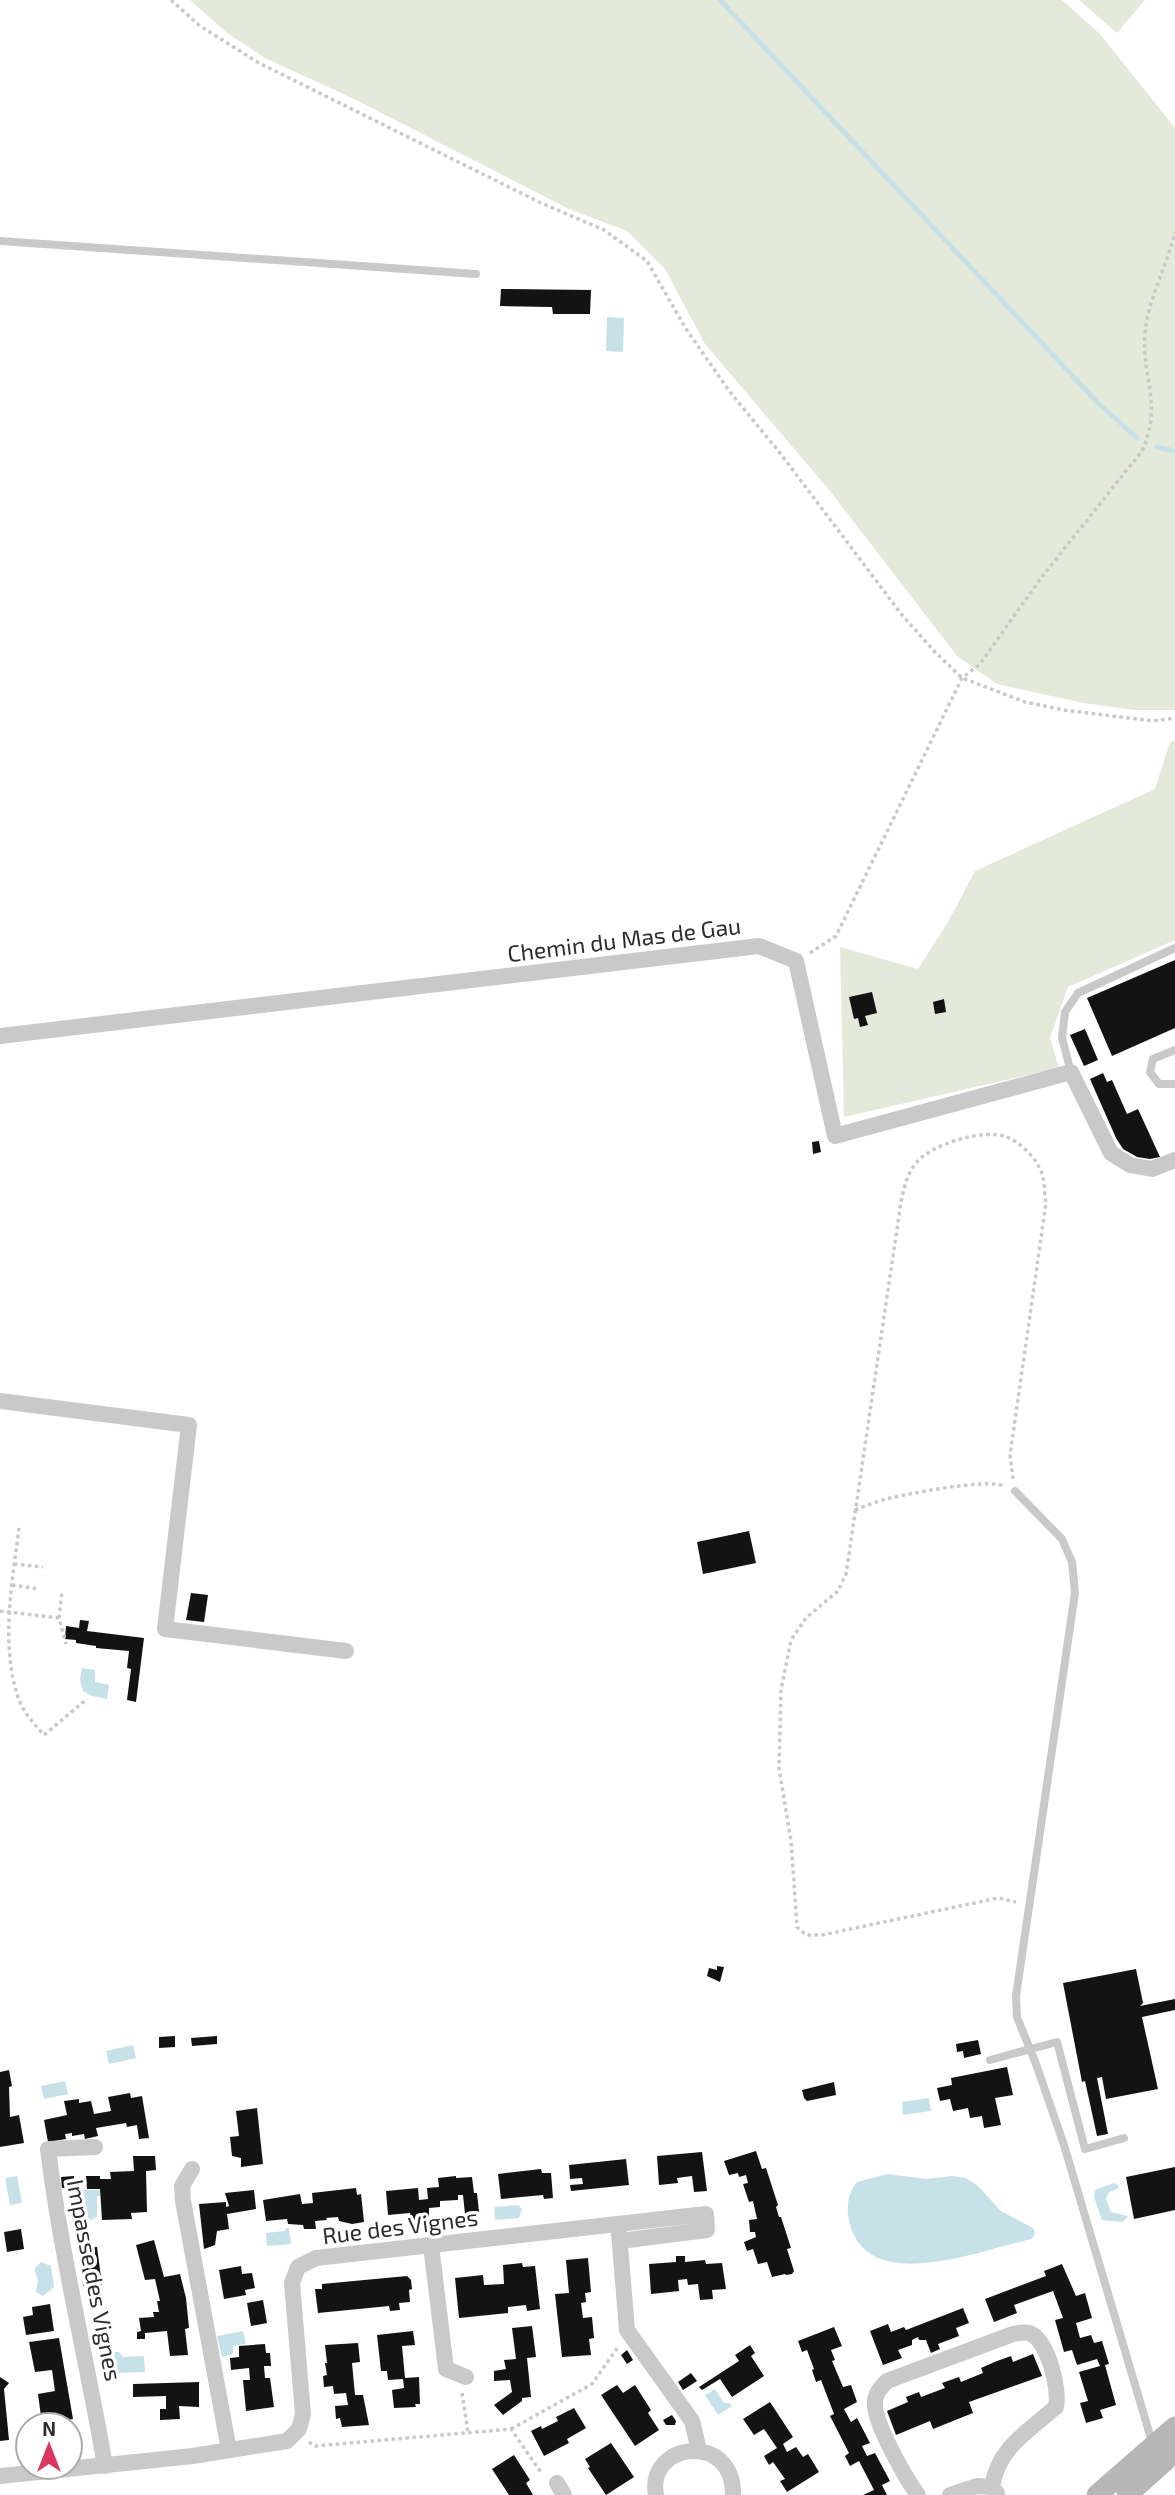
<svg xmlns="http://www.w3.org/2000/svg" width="1175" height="2495" font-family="'Exo 2',sans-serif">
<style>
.green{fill:#e5e9da}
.water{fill:#c7e1e8}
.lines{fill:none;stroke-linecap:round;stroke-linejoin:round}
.stream{stroke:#c7e1e8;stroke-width:5}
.building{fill:#131313}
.path{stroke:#c9c9c9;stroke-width:3.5;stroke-dasharray:3.5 3.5;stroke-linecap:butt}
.service{stroke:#c9c9c9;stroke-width:8}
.minor{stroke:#c9c9c9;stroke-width:16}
.secondary{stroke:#b6b6b6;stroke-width:21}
.labels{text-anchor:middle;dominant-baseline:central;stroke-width:7;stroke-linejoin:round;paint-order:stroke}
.street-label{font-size:23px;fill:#2c2c2c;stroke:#fff}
</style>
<rect width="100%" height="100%" fill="#fff"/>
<path class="green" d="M190,0H1062L1100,34L1175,128V710H1135L1083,703L997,684L957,656L830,491L705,344L665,269L627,231L569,209L352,98L265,58L227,33Z
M1079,0H1145L1117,33Z
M1175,741V940L1068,987L1050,1038L1059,1068L844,1117L840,947L918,969L948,922L975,871L1155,789L1170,742Z"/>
<path class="water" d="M607,317L624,318L623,352L606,351Z
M82,1668L95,1670V1682L109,1685L107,1699L92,1696L83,1691L80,1680Z
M133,2045L136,2058L109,2064L106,2051Z
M65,2081L68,2094L44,2099L41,2086Z
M929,2098L931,2111L903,2115L902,2102Z
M887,2174L926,2179L952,2176L966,2178L978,2186L1001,2211L1033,2228L1035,2233L1032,2239C984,2249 873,2295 851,2228C846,2213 846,2195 857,2182Z
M17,2176L22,2203L10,2205L5,2178Z
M1114,2183L1118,2185L1119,2188L1109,2192L1106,2199L1111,2212L1128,2216L1123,2222L1102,2220L1094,2197L1095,2190Z
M80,2190H100V2196H97V2217L90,2220L79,2216Z
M518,2205L522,2209L519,2218L495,2220L494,2207Z
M289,2228L291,2244L267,2246L266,2233L285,2231V2229Z
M41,2262L51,2266L54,2287L43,2296L36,2292L38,2280L34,2269Z
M243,2331L246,2344L233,2346V2354L222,2357L217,2336Z
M110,2352H119L123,2357L144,2356L145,2372L111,2373Z
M715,2389L724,2403H730L732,2406L718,2415L705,2395Z"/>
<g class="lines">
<path class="stream" d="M720,0L1098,403L1137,438
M1157,447L1175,451"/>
</g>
<path class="building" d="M501,289L591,290L590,314H553L552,307L500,306Z
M1175,960V1028L1112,1056L1087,998Z
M872,992L877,1013L865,1016L868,1025L860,1027L858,1018L854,1019L849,997Z
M944,999L946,1012L935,1014L933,1002Z
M1085,1029L1098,1060L1084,1066L1070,1035Z
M1103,1073L1107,1082L1112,1080L1127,1114L1138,1109L1160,1157L1150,1159L1137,1157L1123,1149L1116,1138L1090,1079Z
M819,1141L821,1152L813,1154L812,1142Z
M749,1531L756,1563L703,1574L697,1542Z
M191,1593L208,1595L204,1622L186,1620Z
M80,1620L89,1621L87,1631L144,1638L136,1702L127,1700L131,1669L127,1668L129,1651L96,1648V1646L76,1643V1640L65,1639L66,1626L79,1628Z
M717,1966L724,1967L720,1982L707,1976L709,1968L717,1970Z
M1136,1969L1143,2003L1140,2006L1175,1999V2010L1142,2017L1158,2089L1106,2099L1102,2077L1097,2078L1108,2134L1097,2136L1085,2081L1082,2082L1063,1983Z
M175,2036V2047L159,2048V2037Z
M217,2036V2044L192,2046L191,2038Z
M978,2040L981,2054L964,2058L963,2051L957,2052L956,2044Z
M1007,2067L1013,2095L995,2098L1001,2125L984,2128L982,2116L970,2118L968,2108L953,2111L950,2099L940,2101L937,2088L952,2085L951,2078Z
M9,2070L12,2086L9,2087L10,2117L19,2115L24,2143L0,2147V2072Z
M834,2082L836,2095L807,2101L804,2098L802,2090Z
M130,2093L131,2098L142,2096L149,2138L139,2139L137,2125L127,2127L126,2123L96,2128L98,2136L85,2139L84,2134L72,2136V2133L65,2134L66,2139L48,2142L44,2120L67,2115L64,2101L79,2099V2103L91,2101L94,2114L111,2111L108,2097Z
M257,2108L263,2164L241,2167V2158L232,2156L230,2137L239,2136L236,2111Z
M756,2151L762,2169L766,2168L778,2205L776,2207L779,2217H781L791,2248L787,2249L794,2271L792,2274L786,2275L785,2274L772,2277L767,2262L758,2264L753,2249L747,2251L744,2242L756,2237L755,2232H750L749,2220L757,2219L753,2201L749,2202L743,2184L748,2183L746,2175L739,2177L738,2173L729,2175L724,2161Z
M702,2152L707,2191L694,2192L692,2176L677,2178L678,2183L659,2185L657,2156Z
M133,2156H155L156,2170L146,2171L147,2212L131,2213L132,2219L102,2220L100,2189H87L86,2176H100V2179H111L110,2172L134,2171Z
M626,2159L629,2185L571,2191L570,2185L583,2184L582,2178L570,2179L569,2165Z
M1175,2167V2210L1134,2219L1126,2177Z
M541,2169L542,2173H551L553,2198L544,2199L543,2195L501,2199L498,2174Z
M74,2176V2187L62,2188L61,2177Z
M456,2176V2178L472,2177L474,2193H477L479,2212L465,2214L463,2195H458V2200L440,2201V2207L429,2208V2217L420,2218L421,2222L411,2223L410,2213L388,2215L386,2191L418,2188L419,2200L428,2199L427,2188L439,2187L438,2178Z
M356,2188L357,2195L361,2194L364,2222L352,2224L339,2221L338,2217L326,2218L327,2220L315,2221L316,2229H304L303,2225L288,2224L287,2219L266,2221L263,2200L300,2194L302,2204L313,2203L312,2193Z
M254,2190L256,2209L227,2214L229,2229L217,2231L215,2245L204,2249L199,2204L226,2202V2207L229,2206L225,2193Z
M21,2229L24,2249L7,2252L4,2232Z
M154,2240L164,2277L180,2274L186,2298L189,2328L185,2329L188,2355L170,2356L167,2331L145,2333V2339H137V2332L141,2331L139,2318L154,2317L153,2312H159L157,2301H160L155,2279L145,2280L136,2245Z
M79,2247H97L102,2285L83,2286L82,2256H79Z
M676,2256H685V2262L705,2260L706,2264L722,2263L726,2289L712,2290L713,2299L700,2300L698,2284L688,2285L687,2279L678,2280L679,2291L651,2294L649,2264L676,2262Z
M588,2258L591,2292L585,2293L586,2302L581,2303L583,2318L592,2317L594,2338L589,2339L591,2355L562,2357L555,2294L569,2293L566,2260Z
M522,2263L523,2267L535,2266L540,2309L527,2311L526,2305L508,2307V2313L459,2318L455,2278L483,2275L484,2285L504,2284L503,2265Z
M1062,2264L1076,2296L1085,2293L1092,2318L1076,2323L1080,2338L1091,2335L1094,2343L1102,2341L1109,2364L1105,2365L1116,2405L1100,2410L1103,2418L1086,2423L1080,2403L1088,2401L1079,2372L1100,2366L1097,2359L1077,2365L1072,2350L1064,2352L1055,2320L1063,2318L1053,2291L1014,2305L1017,2313L994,2322L985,2299L1046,2276L1044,2271Z
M241,2266L242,2274L252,2273L255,2288L245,2290L246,2295L224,2299L219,2270Z
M407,2276L411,2280L412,2289L409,2290L410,2302L399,2303L400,2310L390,2311L389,2306L318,2313L315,2289H322V2284Z
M263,2300L267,2323L251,2326L247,2303Z
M50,2304L54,2331L26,2335L23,2317L33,2315L32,2307Z
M963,2308L969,2323L956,2328L959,2336L938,2344L940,2349L931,2353L926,2340H919L918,2337L912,2340V2345L898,2350L902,2358L883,2365L870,2331L888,2324L891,2332L904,2327L906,2330Z
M532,2326L536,2357L527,2358L531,2397L522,2398V2401L503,2415L494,2405L512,2392L510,2380L494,2381V2371L506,2369L504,2360L516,2359L512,2328Z
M834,2327L842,2346L831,2350L835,2360L832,2361L843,2387L851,2385L857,2402L844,2409L851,2422L857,2418L870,2443L862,2446L867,2456L875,2453L890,2481L882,2485L887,2495H863L874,2490L859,2461L850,2466L845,2456L849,2453L830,2416L834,2414L821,2380L816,2382L812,2370L814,2369L807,2350L802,2352L798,2341Z
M413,2331L415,2345L402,2346L405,2378L419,2377L420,2404H415L416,2407L394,2408L392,2390L404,2388L403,2379L388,2380L387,2371H381L377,2335Z
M59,2338L73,2419L42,2424L38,2394L55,2391L52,2370L35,2372L29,2342Z
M358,2343L360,2362L352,2363L355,2395H363L369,2425L342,2427L340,2418L336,2419L335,2406L348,2405L346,2393L334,2394L333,2386L324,2387L323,2376L327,2375L325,2363H327L325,2345Z
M265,2344L266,2353H270L271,2366H264L265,2378H270L274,2407L246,2411L243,2380H250L249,2368L231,2370L230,2358L239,2357V2346Z
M750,2345L755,2353L751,2356L764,2376L732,2397L720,2379L702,2390L699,2387L739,2361L735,2355Z
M627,2350L633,2360L627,2364L621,2355Z
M1033,2354L1042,2376L969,2402L973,2413L933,2429L930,2421L896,2435L887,2411L908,2402L906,2397L919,2392L921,2397L945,2388L942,2383L959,2377L961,2382L983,2373L981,2368L997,2361L1011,2356L1013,2362Z
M691,2373L697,2381L683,2390L678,2382Z
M0,2377L9,2383L4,2389L9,2440L0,2441Z
M199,2382V2407L179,2406L180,2419L160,2420V2409H166V2396L133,2397V2384Z
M617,2385L623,2393L635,2385L651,2410L648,2413L659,2430L635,2446L601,2395Z
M770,2402L793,2437L783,2444L787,2452L796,2447L803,2457L808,2454L819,2472L787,2492L780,2481L785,2479L773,2462L769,2465L764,2456L777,2448L764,2429L754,2435L743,2419Z
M574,2408L586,2428L567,2439L569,2443L544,2456L531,2431L541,2426L542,2429L558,2421L556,2417Z
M672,2415L676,2421L675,2425H666L663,2420Z
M611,2443L634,2477L606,2495L588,2468L590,2467L585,2459Z
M514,2455L530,2480L526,2483L533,2495H509L492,2469Z"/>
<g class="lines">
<path class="path" d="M171,0L200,26L259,63L539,202L604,230L647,261L686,329L730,392L780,453L902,615L935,652L962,678L1025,702L1064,710L1153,721L1175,718
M810,953L836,936L962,678L980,664L1041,578L1142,451C1163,404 1142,382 1145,335C1147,300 1167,267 1175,232
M1013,1479L1010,1455L1046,1203C1044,1193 1045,1180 1041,1171C1036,1158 1020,1142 1007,1137C984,1128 932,1144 917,1162C907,1173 904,1188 901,1202L846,1574L838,1591L806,1618L791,1640L781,1690L779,1768L791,1841L797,1927L806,1935H822L998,1898L1016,1902
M855,1510C865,1506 876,1502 886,1499C907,1494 987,1478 1004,1486
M19,1528C12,1584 0,1646 19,1700C24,1713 34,1724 44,1735L87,1699
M14,1564L43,1567
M12,1585L39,1589
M0,1611L59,1618L66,1644
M59,1618L62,1591
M462,2393L468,2433
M511,2429L592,2384L618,2347
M309,2442L315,2446L511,2429L542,2474"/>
<path class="service" d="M0,241L476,274
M1175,1050L1153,1059L1150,1072L1159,1084H1175
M1071,1072L1062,1038L1065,1012L1078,993L1175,948
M1015,1491L1062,1539L1072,1562L1075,1593L1016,1996L1017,2017L1036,2064L1064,2145L1152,2442
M990,2060L1057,2042L1085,2149L1124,2138"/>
<path class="minor" d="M0,1036L759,946L796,961L835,1136L1071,1072L1111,1153L1130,1165L1152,1169L1175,1160
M0,1401L189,1425L165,1629L346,1651
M95,2147L48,2149C61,2256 87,2360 105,2466
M192,2169L182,2186L183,2201L229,2450
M619,2233L627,2330L692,2421L699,2450
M431,2245L446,2369L466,2377
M0,2476L193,2456L287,2441L299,2429L303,2414L292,2283L298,2267L316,2258L706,2214L707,2230L620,2241
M557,2483L564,2495
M656,2495C646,2442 734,2431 733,2495
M918,2495C906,2479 875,2424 875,2405C874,2395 880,2388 887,2381L1013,2334C1018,2333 1025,2332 1029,2333C1048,2339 1060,2390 1056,2407C1027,2432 998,2448 992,2487
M950,2495L977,2486L992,2487L997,2493"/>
<path class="secondary" d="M1097,2495L1175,2427
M1127,2495L1175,2452"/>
</g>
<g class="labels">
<g class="street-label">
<text transform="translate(624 939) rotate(-7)">Chemin du Mas de Gau</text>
<text transform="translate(400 2226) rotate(-7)">Rue des Vignes</text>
<text transform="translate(95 2280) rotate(79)">Impasse des Vignes</text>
</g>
</g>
<g transform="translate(49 2446)"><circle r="33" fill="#ffffff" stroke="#ababab" stroke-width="2"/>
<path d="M0-5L12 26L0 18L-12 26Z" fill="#db3660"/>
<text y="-10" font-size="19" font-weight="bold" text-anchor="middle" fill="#2c2c2c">N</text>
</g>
</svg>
